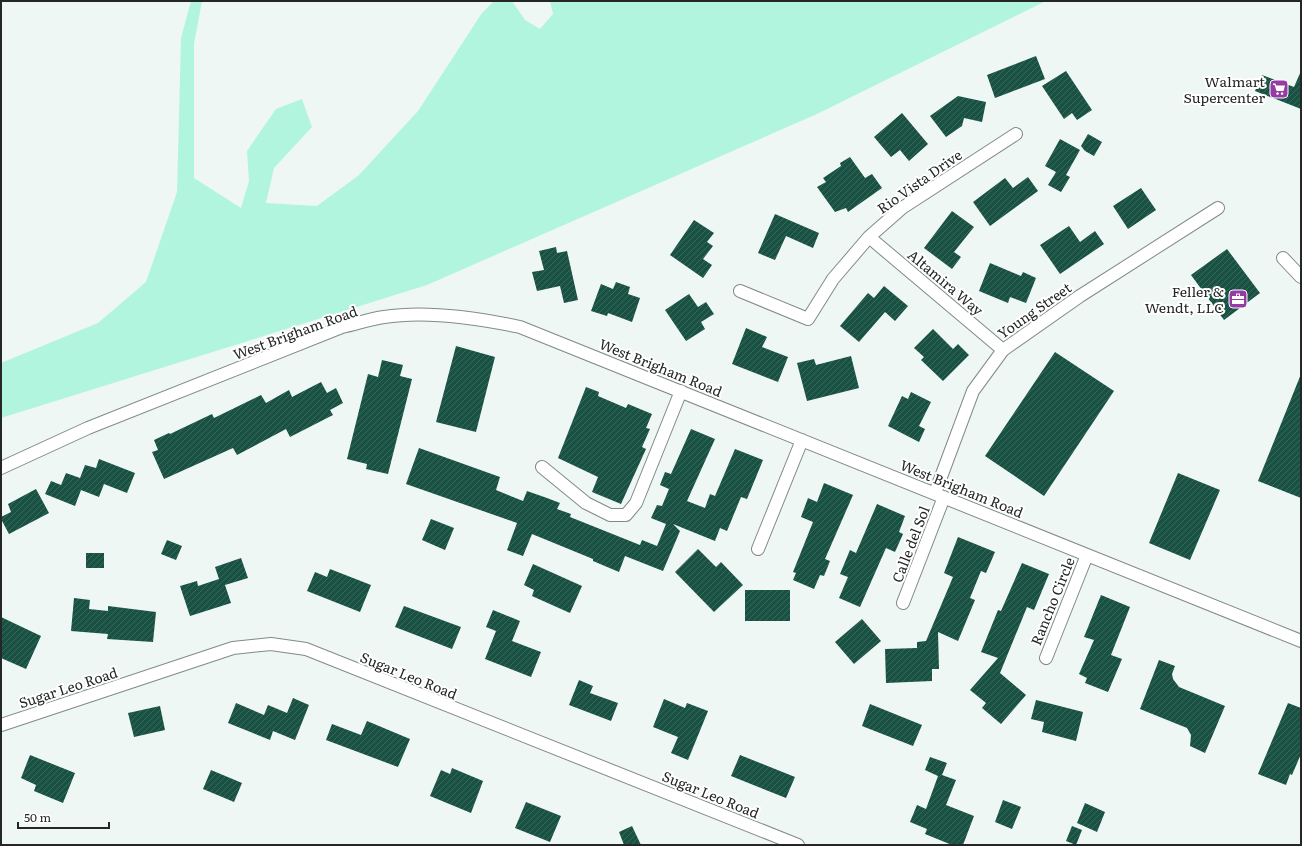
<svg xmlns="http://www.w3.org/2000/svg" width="1302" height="846" font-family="Literata,serif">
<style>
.grass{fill:#b1f5df}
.building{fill:url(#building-hatch)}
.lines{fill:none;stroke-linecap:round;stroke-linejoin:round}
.street-casing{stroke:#818a87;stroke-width:14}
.street{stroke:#fff;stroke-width:12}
.labels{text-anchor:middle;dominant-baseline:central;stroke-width:4;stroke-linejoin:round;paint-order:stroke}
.poi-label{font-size:14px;fill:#242726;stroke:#fff;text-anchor:end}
.street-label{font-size:14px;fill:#242726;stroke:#fff}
</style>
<defs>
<pattern id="building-hatch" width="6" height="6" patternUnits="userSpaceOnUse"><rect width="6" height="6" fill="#195142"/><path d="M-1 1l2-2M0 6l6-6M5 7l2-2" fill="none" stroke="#3a675b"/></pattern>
</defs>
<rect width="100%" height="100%" fill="#eef7f4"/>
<path class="grass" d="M191,1H202L194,44V178L241,208L249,181L247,151L276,109L302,99L312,127L274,168L266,203L317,206L359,175L418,111L482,13L494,1H512L525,20L540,29L553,14L550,1H1046L817,114L427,285L1,418V363L98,323L146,282L177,192L181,38Z"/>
<path class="building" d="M1036,56L1045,79L995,98L987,75Z
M1066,71L1092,110L1077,120L1072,113L1064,119L1042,86Z
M1301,71V109L1255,91L1262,75L1294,87Z
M958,96L986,102L982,122L964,118L962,126L946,137L930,116Z
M902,113L928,144L909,161L900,150L891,157L874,137Z
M1088,134L1102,142L1094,156L1085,151L1081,146Z
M1060,139L1080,150L1066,175L1070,177L1061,192L1048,185L1056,172L1045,166Z
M850,157L865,178L872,174L882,188L848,212L846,208L835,212L817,187L826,182L823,178L841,166L840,163Z
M1028,177L1038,191L990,226L973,202L1005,178L1013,188Z
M1141,188L1156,210L1128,229L1113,206Z
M952,211L974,227L954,252L961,257L952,269L924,248Z
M775,214L819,233L813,248L786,236L775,260L758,253Z
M694,220L714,233L707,242L713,246L703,259L712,265L703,278L670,255Z
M1069,226L1080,242L1095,231L1104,244L1060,274L1040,245Z
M556,247L557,253L567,251L578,300L564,303L560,286L537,291L532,272L544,270L539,251Z
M1227,249L1260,293L1224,320L1191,275Z
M990,263L1021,276L1023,272L1036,278L1026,303L1010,297L1008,303L979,291Z
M616,282L630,287L628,294L640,298L632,322L608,313L607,316L591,311L601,284L613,289Z
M884,286L908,306L895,321L885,312L859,342L840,326L868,293L874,298Z
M689,294L698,307L706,302L714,314L701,322L705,329L686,341L665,310Z
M746,328L767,337L762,347L788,357L778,382L732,364Z
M933,329L953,349L958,344L969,355L943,381L921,360L924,357L914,348Z
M456,346L495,357L476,432L436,422Z
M1055,352L1114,391L1044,496L985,456Z
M851,356L859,388L807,401L797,363L814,359L816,365Z
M382,360L403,365L400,376L412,379L388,474L366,469L367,464L347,459L368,374L378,377Z
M1301,374V498L1258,481Z
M321,382L327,393L336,388L343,403L330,410L333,415L290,437L286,429L237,455L233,448L164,479L152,452L158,450L154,440L169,433L170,434L212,414L214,418L261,395L266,403L289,390L292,397Z
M586,387L599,392L598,396L626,408L628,404L652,414L646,428L650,429L642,447L646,449L621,504L592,492L598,477L558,458Z
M911,392L931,402L919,426L925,429L919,442L888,426L902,396L908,399Z
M691,429L715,439L687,501L705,508L710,494L715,496L735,449L763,460L747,499L741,497L727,531L720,528L715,541L673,524L680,531L663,571L625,556L619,572L593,561V559L532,534L523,556L507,550L517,523L406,484L419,448L500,477L496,490L523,501L527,491L547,498L560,503L557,509L571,514L570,517L640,545L642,540L657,546L666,524L651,518L657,505L662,506L669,489L660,485L665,472L671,474Z
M99,459L135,473L127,493L104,484L99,497L81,490L75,506L45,494L51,481L61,485L66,473L80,478L85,465L96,468Z
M1178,473L1220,490L1190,560L1149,543Z
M824,483L853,495L825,559L830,561L824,576L820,575L814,589L793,580L796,573L793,572L813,522L801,517L808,498L817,502Z
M36,489L49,513L9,534L1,519V517L11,512L8,504Z
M877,504L905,516L899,532L903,534L895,552L886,548L860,607L839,598L848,577L840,574L850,550L856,553Z
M431,519L454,528L445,550L422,540Z
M958,537L995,552L986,573L981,571L970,598L975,600L958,641L938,632L939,669H932V681L886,683L885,649L917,648V642L926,641L953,577L944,573Z
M167,540L182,546L176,560L161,554Z
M698,549L716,567L721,562L743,585L714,612L675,572Z
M86,553H104V568H86Z
M241,558L248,578L225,585L231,603L190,616L180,586L197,581L198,586L219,579L215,567Z
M1022,563L1049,574L1034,610L1027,607L1000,673L1026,695L1001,724L982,708L986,703L970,690L998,658L981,652L998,610L1001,611Z
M533,564L582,586L570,613L532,596L534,590L524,585Z
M330,569L371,585L360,612L307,591L315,572L327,577Z
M745,590H790V621H745Z
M1101,595L1130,607L1111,655L1122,659L1108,692L1085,683L1087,678L1079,674L1094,640L1084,637Z
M74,598L90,600L89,609L108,611V606L156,612L153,642L107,639L108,634L71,631Z
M404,606L461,627L452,649L395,627Z
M493,610L520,621L512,641L541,652L531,677L485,659L496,631L486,627Z
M1,617L41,636L26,669L1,658Z
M862,619L881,641L854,664L835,642Z
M1159,660L1175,666L1172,674L1173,679L1179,687L1225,706L1205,753L1190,746L1191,735L1187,728L1140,709Z
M579,680L593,686L590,693L618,703L611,721L569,705Z
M293,698L309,705L295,740L273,731L270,740L228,723L236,703L264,715L268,705L287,713Z
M664,699L685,708L687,703L708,711L688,760L671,753L678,737L653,727Z
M1036,700L1083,712L1076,741L1042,732L1044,722L1031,719Z
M1288,703L1301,708V754L1292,775L1290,774L1286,785L1258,774Z
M870,704L922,725L913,746L862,726Z
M160,706L165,730L134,737L128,713Z
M367,721L410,739L398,767L326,740L332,724L361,735Z
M30,755L75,773L63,803L34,791L36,785L21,778Z
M740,755L795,777L786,798L731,776Z
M930,757L947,763L942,775L956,780L946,805L974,816L963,845H952L925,834L927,829L910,822L917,805L926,809L938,776L925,770Z
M452,768L483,781L471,813L430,796L441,770L450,774Z
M211,770L242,783L234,802L203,789Z
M1003,800L1021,807L1012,829L995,822Z
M526,802L561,816L550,842L515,828Z
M1085,803L1105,812L1097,832L1077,823Z
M632,826L641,845H624L619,832Z
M1072,826L1082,830L1076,845L1066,841Z"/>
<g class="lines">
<defs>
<path id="street" d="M869,237L1003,350
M1283,258L1301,277
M740,291L808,319L833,279L869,237L902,208L1016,134
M542,467L586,503L610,515H626L636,503L681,391
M1,468L88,428L342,327C356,324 370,319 384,317C427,310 478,318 520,327L1301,641
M935,493L973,391L1003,350L1080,296L1218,208
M758,549L802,440
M903,603L944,497
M1046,658L1087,555
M1,725L233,648L271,644L306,649L798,845"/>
</defs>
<use href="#street" class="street-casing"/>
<use href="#street" class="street"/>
</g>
<defs>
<symbol id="supermarket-square" viewBox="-11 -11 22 22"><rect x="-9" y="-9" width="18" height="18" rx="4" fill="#963ba5" stroke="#fff"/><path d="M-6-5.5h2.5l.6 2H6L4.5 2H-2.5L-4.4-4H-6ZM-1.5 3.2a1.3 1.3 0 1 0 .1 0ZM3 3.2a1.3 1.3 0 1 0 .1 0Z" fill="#fff"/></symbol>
<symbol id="office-square" viewBox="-11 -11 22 22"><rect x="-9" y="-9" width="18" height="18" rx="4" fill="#963ba5" stroke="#fff"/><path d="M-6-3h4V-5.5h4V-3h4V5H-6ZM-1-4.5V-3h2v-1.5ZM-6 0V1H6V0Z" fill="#fff"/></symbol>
</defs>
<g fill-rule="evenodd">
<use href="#supermarket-square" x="1268" y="78" width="22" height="22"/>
<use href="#office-square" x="1227" y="288" width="22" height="22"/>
</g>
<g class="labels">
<g class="poi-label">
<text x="1265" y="81">Walmart<tspan x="1265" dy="16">Supercenter</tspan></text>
<text x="1224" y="291">Feller &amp;<tspan x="1224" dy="16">Wendt, LLC</tspan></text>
</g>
<g class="street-label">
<text transform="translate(919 181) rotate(-35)">Rio Vista Drive</text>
<text transform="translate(946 282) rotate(40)">Altamira Way</text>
<text transform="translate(1034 310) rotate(-35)">Young Street</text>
<text transform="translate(295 332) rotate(-20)">West Brigham Road</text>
<text transform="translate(661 367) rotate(22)">West Brigham Road</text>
<text transform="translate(962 488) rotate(22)">West Brigham Road</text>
<text transform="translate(910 544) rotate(-69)">Calle del Sol</text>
<text transform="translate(1052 601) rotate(-68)">Rancho Circle</text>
<text transform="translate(409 675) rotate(22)">Sugar Leo Road</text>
<text transform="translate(68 687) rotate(-18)">Sugar Leo Road</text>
<text transform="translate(711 794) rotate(22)">Sugar Leo Road</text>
</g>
</g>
<rect width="1302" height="846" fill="none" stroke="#242726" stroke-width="4"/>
<path d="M18 822v6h91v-6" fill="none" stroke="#242726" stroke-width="2"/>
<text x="24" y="822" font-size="12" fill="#242726" stroke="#ffffff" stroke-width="3" paint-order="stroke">50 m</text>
</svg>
